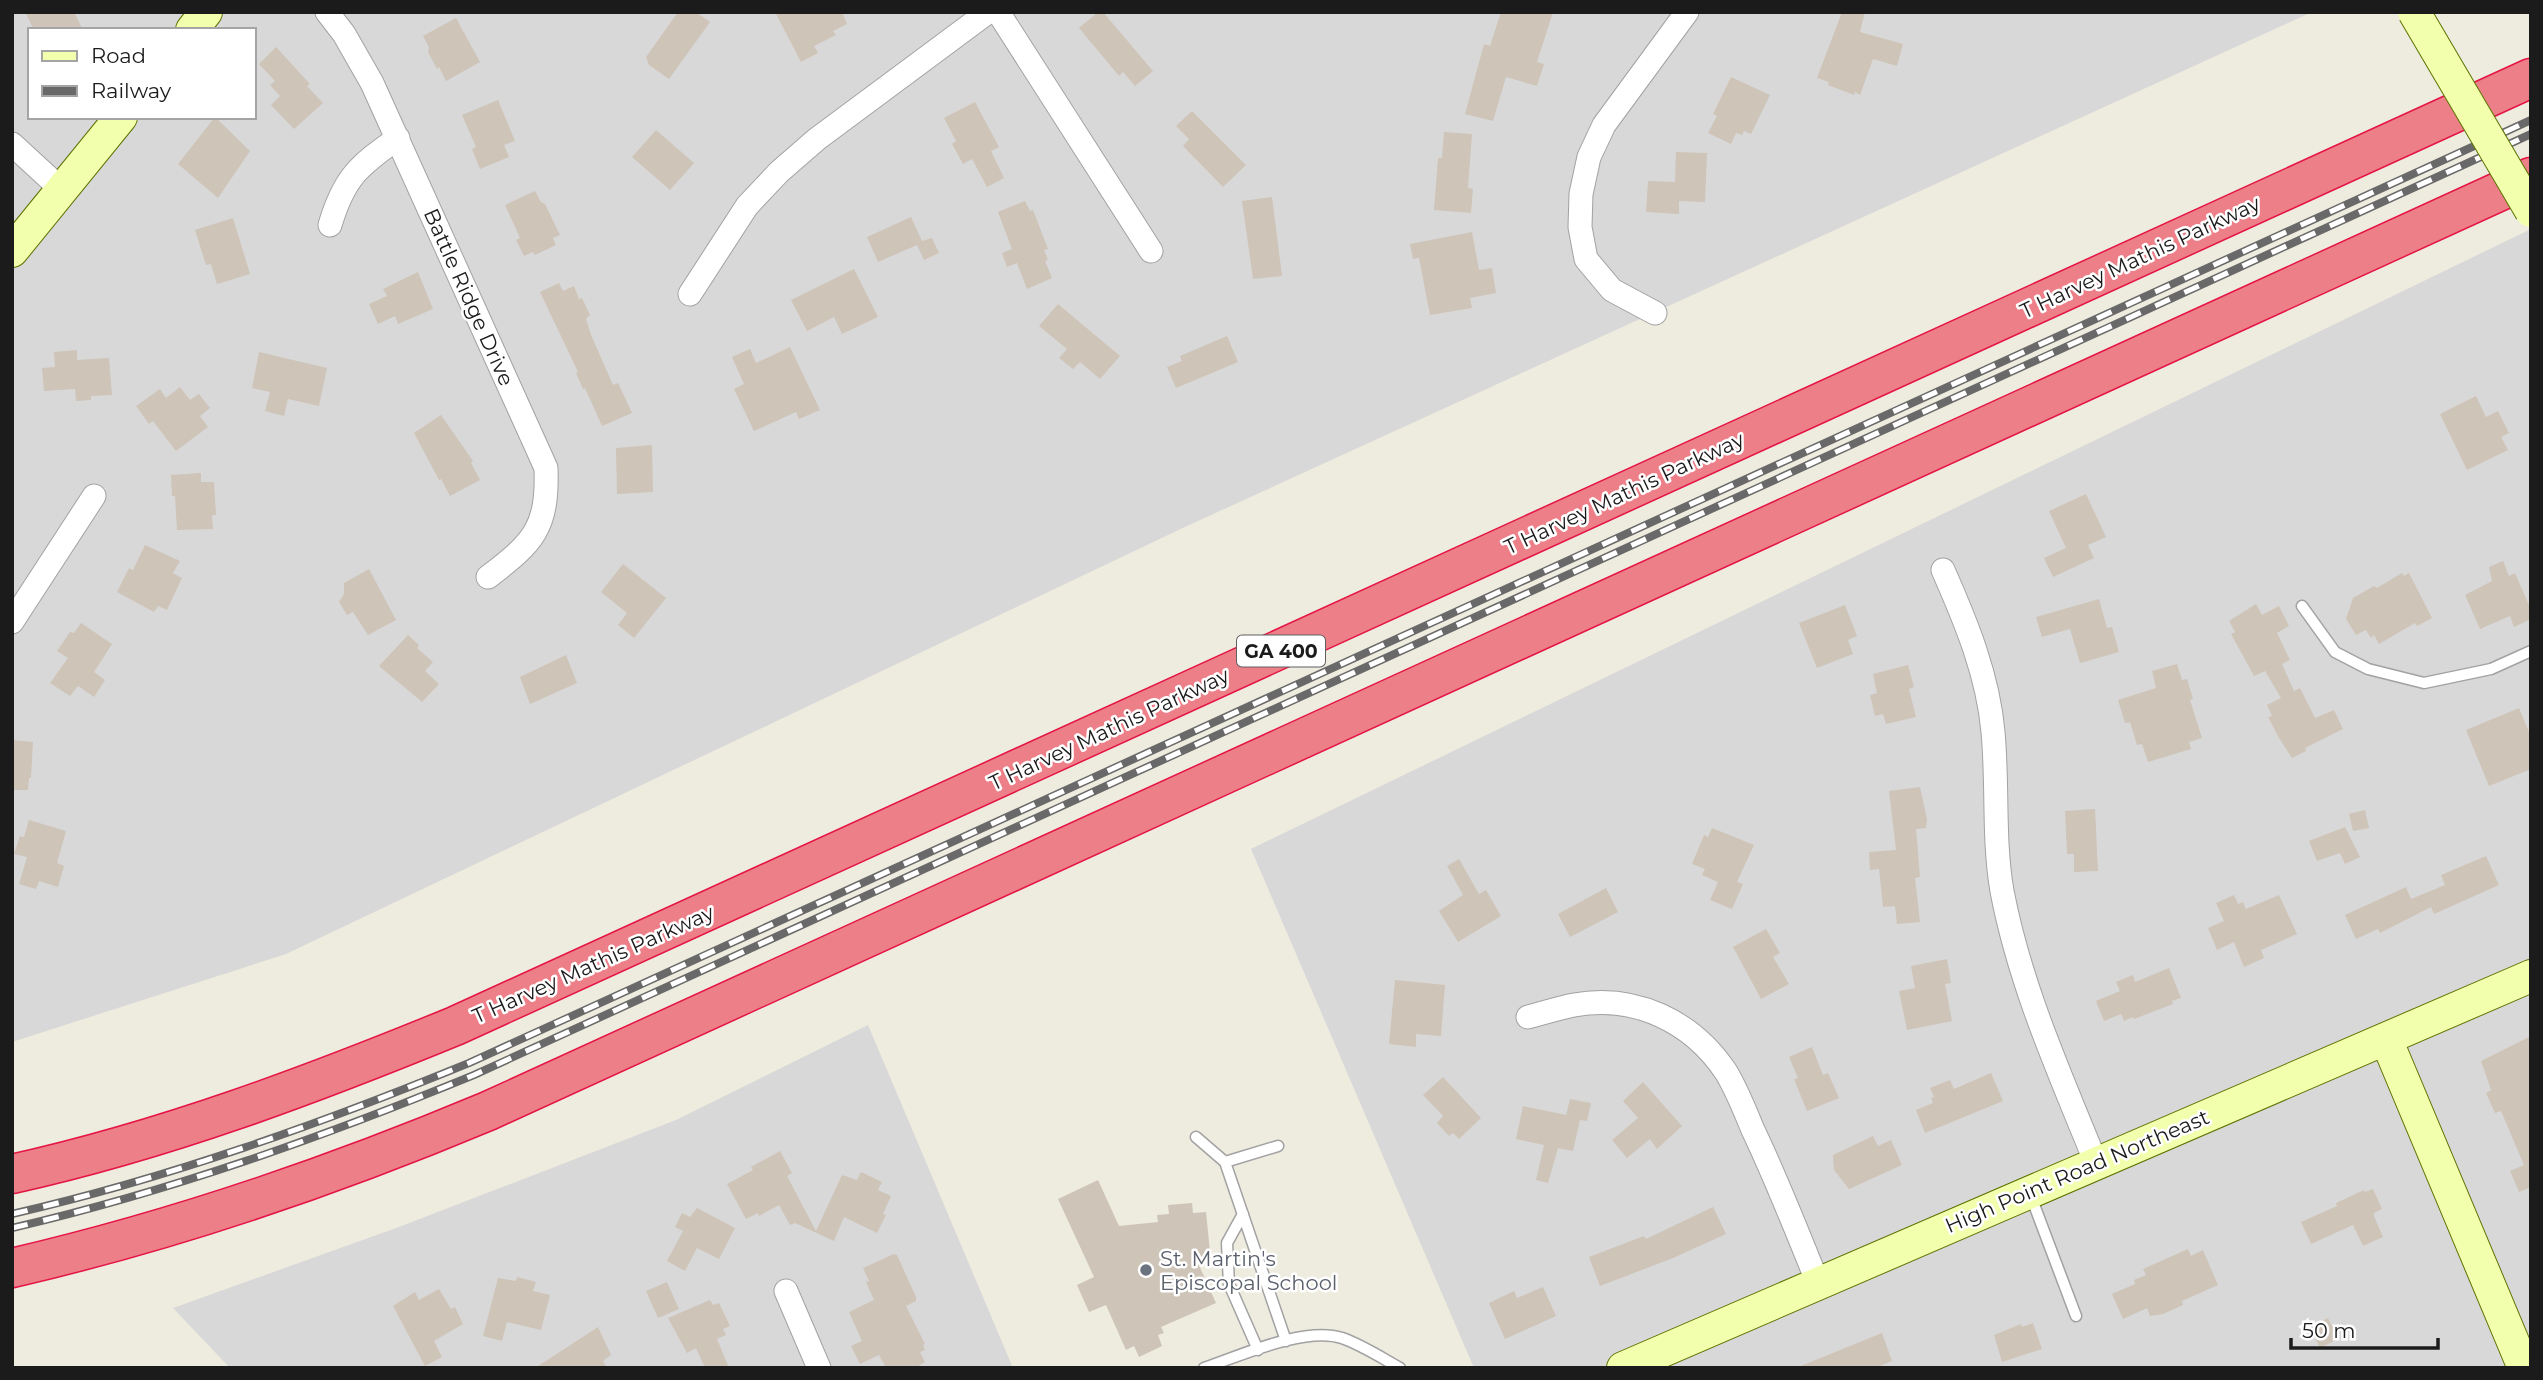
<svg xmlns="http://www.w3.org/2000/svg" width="2543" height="1380" font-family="Montserrat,sans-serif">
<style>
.residential{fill:#d9d8d8;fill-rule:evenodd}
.building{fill:#cec4b8}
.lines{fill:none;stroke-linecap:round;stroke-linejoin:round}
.lane-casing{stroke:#a2a2a2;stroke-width:13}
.street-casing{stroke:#a2a2a2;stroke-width:25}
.secondary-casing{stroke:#5b7400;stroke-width:34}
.highway-casing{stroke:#e41545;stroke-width:41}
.lane{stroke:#fff;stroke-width:10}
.street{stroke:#fff;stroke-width:23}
.secondary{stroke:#f2ffad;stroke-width:32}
.highway{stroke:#ed7f88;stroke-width:38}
.rail-casing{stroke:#696969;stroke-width:8}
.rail{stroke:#fff;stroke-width:5;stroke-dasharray:16;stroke-linecap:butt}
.secondary-bridge-casing{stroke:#5b7400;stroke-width:34;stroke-linecap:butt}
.secondary-bridge{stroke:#f2ffad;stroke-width:32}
.worship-dot{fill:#6b7280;stroke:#fff;stroke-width:2.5}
.labels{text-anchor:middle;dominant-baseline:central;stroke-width:5;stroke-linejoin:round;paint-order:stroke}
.shield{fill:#fff;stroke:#5f5f5f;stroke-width:2}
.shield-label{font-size:19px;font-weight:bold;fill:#1b1b1b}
.street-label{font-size:21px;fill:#1b1b1b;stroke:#fff}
.worship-label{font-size:21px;fill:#5b616d;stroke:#fff;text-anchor:start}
</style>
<rect width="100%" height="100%" fill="#eeebdf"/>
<path class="residential" d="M12,12H2312L1187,526L286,954L12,1042ZM30,30H254V117H30Z
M2531,229V1368H1474L1251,849Z
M868,1025L1013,1368H230L173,1308L399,1227L676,1120Z"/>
<path class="building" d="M25,12H74L83,30H34Z
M678,12H696L710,22L669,79L649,65L646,57Z
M775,12H842L847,24L833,31L836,35L814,46L818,53L801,62Z
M1098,12H1103L1153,71L1135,86L1123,72L1119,76L1079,28Z
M1501,12H1553L1537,62L1544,64L1537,86L1506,77L1493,121L1465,114L1484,44L1490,46Z
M1842,12H1865L1860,32L1903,44L1897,66L1873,59L1860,95L1855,92L1854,95L1828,85L1829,82L1817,78Z
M456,18L480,62L446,81L439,67L437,69L428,52L429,47L423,36Z
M276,47L310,84L307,86L323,103L294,129L271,105L280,96L270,85L275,81L259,64Z
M1731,77L1770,95L1751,134L1744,131L1742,135L1736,133L1731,144L1708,133L1717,116L1713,114Z
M498,100L515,141L504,145L509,157L480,169L472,149L476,147L462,115Z
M975,102L999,147L991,151L1004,178L987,187L972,159L963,164L952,144L956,141L944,118Z
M1192,111L1246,165L1223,187L1183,146L1189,139L1176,126Z
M215,117L250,151L218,198L178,164Z
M656,130L694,163L670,190L632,157Z
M1444,132L1472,134L1468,188L1473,189L1471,213L1434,210L1438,158H1442Z
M1676,152L1707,153L1705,202L1679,201V214L1646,212L1648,181L1675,182Z
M535,191L541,202L545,204L560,235L553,238L556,245L535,255L533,252L524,256L516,240L520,238L505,205Z
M1272,197L1282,276L1253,279L1242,201Z
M1025,201L1030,211L1033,210L1048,249L1044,250L1048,260L1045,261L1052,278L1027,289L1017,263L1007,267L1002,253L1012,249L998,212Z
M911,217L922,241L932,238L939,253L924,260L917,245L878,262L867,237Z
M233,218L250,274L217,284L211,264L206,265L195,230Z
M1472,232L1479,270L1492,268L1496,293L1470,298L1472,308L1430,315L1419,258L1413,259L1410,244Z
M854,269L878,317L842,334L834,317L807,331L791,300Z
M418,272L433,309L398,324L395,316L378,324L369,304L387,296L383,289Z
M559,283L563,291L574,286L579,299L582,298L590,315L586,319L591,335L613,385L618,383L632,413L602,426L585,388L583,389L576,373L578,372L540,292Z
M1058,304L1120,356L1100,379L1080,362L1073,369L1059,358L1067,349L1039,326Z
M1227,336L1238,362L1176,388L1167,367L1182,361L1180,356Z
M790,347L820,410L799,419L796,412L754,431L734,389L744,384L732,357L750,349L756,363Z
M77,350V360L109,358L112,395L91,396V400L76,401L75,389L44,391L42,368L55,367L54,352Z
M259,352L327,368L319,406L288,399L284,416L265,411L270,392L252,388Z
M180,387L190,400L199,394L210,408L200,416L208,427L176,451L153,421L149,424L136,406L160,389L166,398Z
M2476,396L2486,417L2498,411L2509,433L2501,437L2508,450L2467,470L2440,414Z
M441,415L473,461L471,463L480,480L450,496L441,479L439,480L414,433Z
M652,445L653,492L617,494L616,448Z
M201,473V482H214L216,515H212L213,529L177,530L175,496H172L171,475Z
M2086,494L2106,537L2088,545L2094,558L2053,577L2044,558L2066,548L2049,511Z
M145,545L180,561L173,573L182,578L167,610L158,606L154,612L117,592L129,568L133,570Z
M2503,561L2509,576L2515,573L2531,610V619L2514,627L2510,616L2480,629L2465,595L2492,581L2489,567Z
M623,564L666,598L634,638L618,625L627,613L601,592Z
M369,569L396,620L368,635L353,612L347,615L339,602L344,594V583Z
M2402,573L2404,576L2409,573L2432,618L2417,626L2415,623L2379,644L2374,635L2371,638L2366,630L2356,635L2346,619L2353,598L2374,586L2377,588Z
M2099,599L2107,628L2112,627L2119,652L2080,663L2070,629L2042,637L2036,617Z
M2256,604L2262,615L2279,606L2289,626L2277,633L2290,660L2282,664L2294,691L2300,688L2315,718L2334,710L2343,729L2305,748L2306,751L2292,758L2279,738L2268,717L2272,716L2267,705L2281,698L2265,671L2254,676L2231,634L2235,632L2229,621Z
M1845,605L1857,636L1848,640L1853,654L1817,668L1799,623Z
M81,623L112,644L94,672L105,680L94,697L78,686L70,696L50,683L68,658L57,651L70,632L74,633Z
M408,635L419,645L417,648L433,662L425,671L439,684L422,702L379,666Z
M566,655L577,683L530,704L520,677Z
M2177,664L2182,680L2187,679L2193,699L2190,700L2202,738L2189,742L2191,749L2148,762L2142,744L2137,745L2130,722L2125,723L2118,700L2156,688L2152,671Z
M1908,665L1914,687L1909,689L1916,717L1886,724L1883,714L1875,716L1870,695L1877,693L1873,674Z
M2519,708L2531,737V769L2489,786L2466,730Z
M12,740L33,742L31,778H29L28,790H12Z
M1920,787L1927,819L1926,828L1916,829L1920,877L1915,878L1920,922L1897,924L1895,906L1883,907L1879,869L1870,870L1869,852L1896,850L1889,791Z
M2095,809L2098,871L2074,872V854H2067L2065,811Z
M2365,810L2369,828L2353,831L2349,814Z
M29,820L66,831L57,863L64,866L58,887L39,881L36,889L19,884L27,857L14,854L20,836L24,837Z
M2345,827L2360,857L2345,864L2340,853L2317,861L2309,841Z
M1712,828L1754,845L1737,882L1743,884L1732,909L1710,900L1718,882L1702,875L1705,869L1692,864L1704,835L1708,837Z
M2486,856L2499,885L2434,914L2431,907L2380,933L2378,929L2356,939L2345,915L2406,887L2411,899L2445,885L2441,875Z
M1459,859L1479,894L1486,890L1501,916L1458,942L1439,911L1463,895L1447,866Z
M1606,888L1618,912L1570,937L1558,914Z
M2234,895L2238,904L2243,902L2246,909L2279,895L2297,934L2261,950L2264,958L2244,967L2234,942L2217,950L2208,928L2224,921L2216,903Z
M1766,929L1780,953L1773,957L1789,984L1761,999L1733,947Z
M1947,959L1951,983L1945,984L1952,1021L1907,1030L1899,991L1915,988L1911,966Z
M2169,968L2181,998L2172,1001L2173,1004L2134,1019L2133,1017L2124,1021L2121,1014L2104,1021L2096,1001L2120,991L2116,982L2133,975L2135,982Z
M1395,980L1445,985L1441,1036L1416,1034V1047L1389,1044Z
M2531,1036V1187L2519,1192L2510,1171L2524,1165L2501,1111L2495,1113L2486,1093L2491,1090L2481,1061Z
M1812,1047L1823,1075L1828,1073L1839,1098L1807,1111L1794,1079L1798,1078L1789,1057Z
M1991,1073L2003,1101L1925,1133L1916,1110L1933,1103L1931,1098L1934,1097L1930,1088L1950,1080L1954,1089Z
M1443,1077L1481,1118L1459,1139L1453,1133L1449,1136L1437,1123L1443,1116L1423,1095Z
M1643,1082L1682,1126L1657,1149L1650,1139L1627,1158L1612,1140L1638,1118L1623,1101Z
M1570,1099L1591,1103L1587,1121L1580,1120L1573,1151L1558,1148L1548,1183L1536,1180L1544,1145L1516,1139L1523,1106L1566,1115Z
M1873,1136L1878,1146L1891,1140L1902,1165L1849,1189L1834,1170L1833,1155Z
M780,1151L792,1173L787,1176L816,1231L842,1175L857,1180L861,1172L882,1182L878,1190L891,1196L883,1214L886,1215L877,1233L844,1217L834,1241L795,1223L790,1225L779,1205L759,1216L758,1213L746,1219L727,1184L753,1170L751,1167Z
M1098,1180L1119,1226L1158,1222L1157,1215L1169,1214L1168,1205L1192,1203L1193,1213L1206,1212L1211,1262L1198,1263L1216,1303L1161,1327L1164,1333L1158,1335L1162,1346L1139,1357L1134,1346L1126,1350L1106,1305L1089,1312L1077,1285L1094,1277L1058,1199Z
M2373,1189L2382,1209L2374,1213V1216L2383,1237L2363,1246L2353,1225L2311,1244L2301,1222L2337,1206L2336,1203L2364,1190L2365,1192Z
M1713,1207L1726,1234L1673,1258L1600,1286L1589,1257L1644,1236L1646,1239Z
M697,1208L735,1228L719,1259L697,1248L685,1271L667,1261L683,1231L675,1227L682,1213L690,1217Z
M2188,1249L2191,1256L2203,1250L2218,1285L2182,1301L2183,1305L2163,1314L2150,1316L2147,1308L2123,1319L2112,1294L2135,1284L2134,1280L2146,1275L2143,1269Z
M894,1254L897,1255L916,1297V1301L906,1306L925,1344L923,1345L925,1350L920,1352L925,1362L915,1368H886L879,1355L860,1364L851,1346L862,1341L849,1312L874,1300L866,1282L869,1281L863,1268Z
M517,1277L536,1282L533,1291L550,1295L541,1330L507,1322L502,1341L483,1336L498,1278L516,1281Z
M667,1282L679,1309L658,1318L646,1291Z
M1543,1287L1556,1316L1505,1339L1489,1303L1514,1291L1517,1298Z
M439,1289L451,1309L455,1307L463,1324L434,1341L442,1357L425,1366L393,1306L415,1292L419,1300Z
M710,1300L713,1305L719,1303L730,1326L723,1329L726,1335L717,1339L729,1368H705L696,1348L687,1353L668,1318Z
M2328,1318L2338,1339L2320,1348L2310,1327Z
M2033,1323L2042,1349L2002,1362L1994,1335L2021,1324L2022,1327Z
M598,1327L611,1355L603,1361L607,1368H535Z
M1882,1333L1892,1361L1875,1368H1796Z"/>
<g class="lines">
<defs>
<path id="lane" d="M2302,606L2335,652L2368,669L2424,683L2491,669L2531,651
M1196,1137L1225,1162L1286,1341
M1225,1162L1278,1146
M2030,1194L2076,1316
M1243,1214L1227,1243L1229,1284L1258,1350
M1204,1368C1240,1356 1304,1326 1342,1338C1362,1345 1382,1358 1400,1368"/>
<path id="street" d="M327,12L344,34L372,83L546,468C548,528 534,542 488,577
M998,12L1151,251
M12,144L62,190
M330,225C344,178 358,166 398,138
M690,294L747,206L779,172L817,139L988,12
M1655,313L1612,290L1586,259L1580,227L1581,194L1589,157L1604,125L1687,12
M1943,570C1966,622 1988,675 1993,732C1998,785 1993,839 2002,891C2020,986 2060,1074 2096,1163
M12,622L94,496
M1528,1017C1543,1013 1559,1008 1574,1005C1635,994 1692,1021 1726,1072C1737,1090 1745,1111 1753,1130C1777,1180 1797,1232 1818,1283
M786,1291L819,1368"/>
<path id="secondary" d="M192,30L206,12
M12,251L121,117
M2386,1039L2524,1368
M1623,1368L2531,976"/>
<path id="highway" d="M12,1174C165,1140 311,1085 455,1026L2531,78
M12,1268C176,1230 333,1176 488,1111L2531,177"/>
</defs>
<use href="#lane" class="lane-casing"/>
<use href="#street" class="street-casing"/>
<use href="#secondary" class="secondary-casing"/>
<use href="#highway" class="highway-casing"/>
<use href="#lane" class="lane"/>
<use href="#street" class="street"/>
<use href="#secondary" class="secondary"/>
<use href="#highway" class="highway"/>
<defs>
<path id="rail" d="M12,1214C169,1178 320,1124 469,1063L2531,120
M12,1228C171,1191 323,1137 474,1075L2531,134"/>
</defs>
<use href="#rail" class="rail-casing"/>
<use href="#rail" class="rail"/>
<defs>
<path id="secondary-bridge" d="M2414,12L2531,211"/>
</defs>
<use href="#secondary-bridge" class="secondary-bridge-casing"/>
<use href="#secondary-bridge" class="secondary-bridge"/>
</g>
<circle class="worship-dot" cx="1146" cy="1270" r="7"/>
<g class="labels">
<rect class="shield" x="1237" y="635.5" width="88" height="31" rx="5"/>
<g class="shield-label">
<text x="1281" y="651">GA 400</text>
</g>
<g class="street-label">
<text transform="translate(2140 257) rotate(-25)">T Harvey Mathis Parkway</text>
<text transform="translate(469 297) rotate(66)">Battle Ridge Drive</text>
<text transform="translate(1624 493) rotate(-25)">T Harvey Mathis Parkway</text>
<text transform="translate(1109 729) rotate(-25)">T Harvey Mathis Parkway</text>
<text transform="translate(593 964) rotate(-24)">T Harvey Mathis Parkway</text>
<text transform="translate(2077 1171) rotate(-23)">High Point Road Northeast</text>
</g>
<g class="worship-label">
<text x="1160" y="1258">St. Martin's<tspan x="1160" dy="24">Episcopal School</tspan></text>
</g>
</g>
<rect width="2543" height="1380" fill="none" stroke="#1b1b1b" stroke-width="28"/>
<rect x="28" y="28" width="228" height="91" fill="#ffffff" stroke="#a4a4a4" stroke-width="2"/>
<rect x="42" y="51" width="35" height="10" fill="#f2ffad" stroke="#a4a4a4" stroke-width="2"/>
<text x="91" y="63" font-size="21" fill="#1b1b1b">Road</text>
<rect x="42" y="86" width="35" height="10" fill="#696969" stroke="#a4a4a4" stroke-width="2"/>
<text x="91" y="98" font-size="21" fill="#1b1b1b">Railway</text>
<path d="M2291 1338v10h147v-10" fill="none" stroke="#1b1b1b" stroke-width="3.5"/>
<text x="2302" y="1338" font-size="21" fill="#1b1b1b" stroke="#ffffff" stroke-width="5" paint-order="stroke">50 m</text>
</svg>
